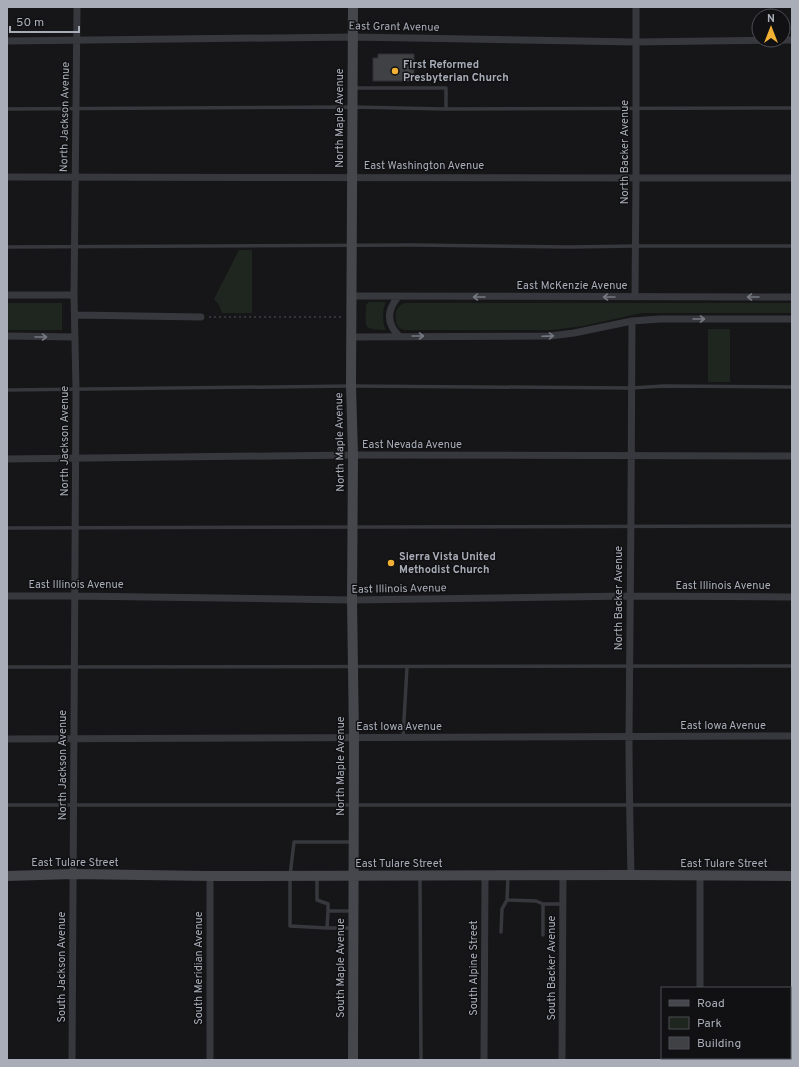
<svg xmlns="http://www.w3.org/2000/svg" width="799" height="1067" font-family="Overpass,sans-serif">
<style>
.green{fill:#1e261f}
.building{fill:#404145;stroke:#303034}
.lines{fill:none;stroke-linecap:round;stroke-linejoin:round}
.path{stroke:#3d3f44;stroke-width:1.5;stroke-dasharray:2 3;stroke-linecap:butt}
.service{stroke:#37383d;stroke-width:3.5}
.minor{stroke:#37383d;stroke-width:7}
.secondary{stroke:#45474d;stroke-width:10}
.oneway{stroke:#757881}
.poi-dot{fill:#f2b134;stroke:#111113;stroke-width:1.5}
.labels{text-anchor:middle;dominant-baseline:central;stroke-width:3;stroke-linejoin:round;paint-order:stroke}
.street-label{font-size:11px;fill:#a8adb8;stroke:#111113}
.poi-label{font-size:11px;font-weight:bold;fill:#a8adb8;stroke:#111113;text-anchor:start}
</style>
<rect width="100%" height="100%" fill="#161618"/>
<path class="green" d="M239,250H252V313H222L219,305L214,299Z
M369,302H386C382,311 382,322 386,330C361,330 366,327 366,305Z
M7,303H62V330H7Z
M405,303H792V313H642L583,326L552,330H404L399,328L397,325C394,316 395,306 405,303Z
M708,329H730V382H708Z"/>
<path class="building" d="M378,54H414V81H373V58H378Z"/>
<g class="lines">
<path class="path" d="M209,317H341"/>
<path class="service" d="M354,88H446V109
M7,109L352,107L446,109L792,108
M7,247L414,245L569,247L636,246H792
M7,390L351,386L631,388L664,386L792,387
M7,528L792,526
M7,667L792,666
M403,738L407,667
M7,805H792
M508,876L507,900L536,901L543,904H563
M317,877V900L328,904V911H352
M420,877L421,1060
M328,911L327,928H353
M327,928L290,926V876L294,842H352
M501,932L502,909L507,900
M543,935V904"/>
<path class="minor" d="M783,40H792
M7,41L353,37L636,42L781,40
M7,177L636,178H792
M7,295H74
M351,296L792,297
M398,297C387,310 386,323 399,336
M635,297L636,178V7
M75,315L201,317
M7,336L75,337
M351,337L550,336L574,333L632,321L660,319H792
M7,459L353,455L792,456
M7,596H75L352,600L630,596L792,597
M7,739L792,736
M631,875C630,829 629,782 629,736C631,598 631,459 632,321
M700,876V988
M701,1058V1060
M72,1060L76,390L74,295L77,7
M210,1060V876
M484,1060L485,876
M562,1060L563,876"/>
<path class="secondary" d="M7,876L73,874L210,876L631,875L792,876
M353,1060L354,738L352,600L353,455L351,386L353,7"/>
</g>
<defs><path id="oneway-shaft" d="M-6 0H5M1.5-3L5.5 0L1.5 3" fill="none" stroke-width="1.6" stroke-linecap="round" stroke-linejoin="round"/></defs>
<g class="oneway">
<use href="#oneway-shaft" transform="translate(479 297) rotate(180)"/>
<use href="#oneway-shaft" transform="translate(609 297) rotate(180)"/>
<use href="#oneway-shaft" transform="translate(753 297) rotate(-180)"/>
<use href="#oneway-shaft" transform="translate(699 319)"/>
<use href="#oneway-shaft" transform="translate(418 336)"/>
<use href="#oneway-shaft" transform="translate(548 336) rotate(-2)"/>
<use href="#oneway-shaft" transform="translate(41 337)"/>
</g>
<g class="poi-dot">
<circle cx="395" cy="71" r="4"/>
<circle cx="391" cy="563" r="4"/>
</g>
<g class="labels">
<g class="street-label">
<text transform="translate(394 27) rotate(1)">East Grant Avenue</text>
<text transform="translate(65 117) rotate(-89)">North Jackson Avenue</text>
<text transform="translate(340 118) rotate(-90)">North Maple Avenue</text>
<text transform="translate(625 152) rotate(-90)">North Backer Avenue</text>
<text x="424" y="166">East Washington Avenue</text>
<text x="572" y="286">East McKenzie Avenue</text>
<text transform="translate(65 441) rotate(-90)">North Jackson Avenue</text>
<text transform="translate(340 442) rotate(-91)">North Maple Avenue</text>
<text x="412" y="445">East Nevada Avenue</text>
<text x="76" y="585">East Illinois Avenue</text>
<text x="723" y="586">East Illinois Avenue</text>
<text transform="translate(399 589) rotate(-1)">East Illinois Avenue</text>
<text transform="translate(619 598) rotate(-90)">North Backer Avenue</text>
<text x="723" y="726">East Iowa Avenue</text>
<text x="399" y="727">East Iowa Avenue</text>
<text transform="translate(63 765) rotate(-90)">North Jackson Avenue</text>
<text transform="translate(341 766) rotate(-90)">North Maple Avenue</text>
<text x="75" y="863">East Tulare Street</text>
<text x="399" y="864">East Tulare Street</text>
<text x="724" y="864">East Tulare Street</text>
<text transform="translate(62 967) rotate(-90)">South Jackson Avenue</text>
<text transform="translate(199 968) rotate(-90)">South Meridian Avenue</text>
<text transform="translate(341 968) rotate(-90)">South Maple Avenue</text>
<text transform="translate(474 968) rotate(-90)">South Alpine Street</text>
<text transform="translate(552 968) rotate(-90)">South Backer Avenue</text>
</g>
<g class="poi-label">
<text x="403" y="65">First Reformed<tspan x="403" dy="13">Presbyterian Church</tspan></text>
<text x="399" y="557">Sierra Vista United<tspan x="399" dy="13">Methodist Church</tspan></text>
</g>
</g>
<rect width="799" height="1067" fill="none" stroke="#a8adb8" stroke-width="16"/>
<rect x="661" y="987" width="130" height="72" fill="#111113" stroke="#4d4f55"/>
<rect x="669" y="1000" width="20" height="6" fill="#45474d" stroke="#4d4f55"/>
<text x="697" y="1007" font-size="12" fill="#a8adb8">Road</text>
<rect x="669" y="1017" width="20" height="12" fill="#1e261f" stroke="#4d4f55"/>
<text x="697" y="1027" font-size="12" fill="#a8adb8">Park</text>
<rect x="669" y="1037" width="20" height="12" fill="#404145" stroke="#4d4f55"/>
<text x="697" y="1047" font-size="12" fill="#a8adb8">Building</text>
<g transform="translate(771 28)"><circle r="19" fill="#111113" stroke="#4d4f55"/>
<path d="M0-3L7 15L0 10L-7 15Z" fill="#f2b134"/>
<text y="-6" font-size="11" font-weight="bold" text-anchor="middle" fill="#a8adb8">N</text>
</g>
<path d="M10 26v6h69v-6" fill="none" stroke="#a8adb8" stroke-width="2"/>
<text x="16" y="26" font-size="12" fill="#a8adb8" stroke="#111113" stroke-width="3" paint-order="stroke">50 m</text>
</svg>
